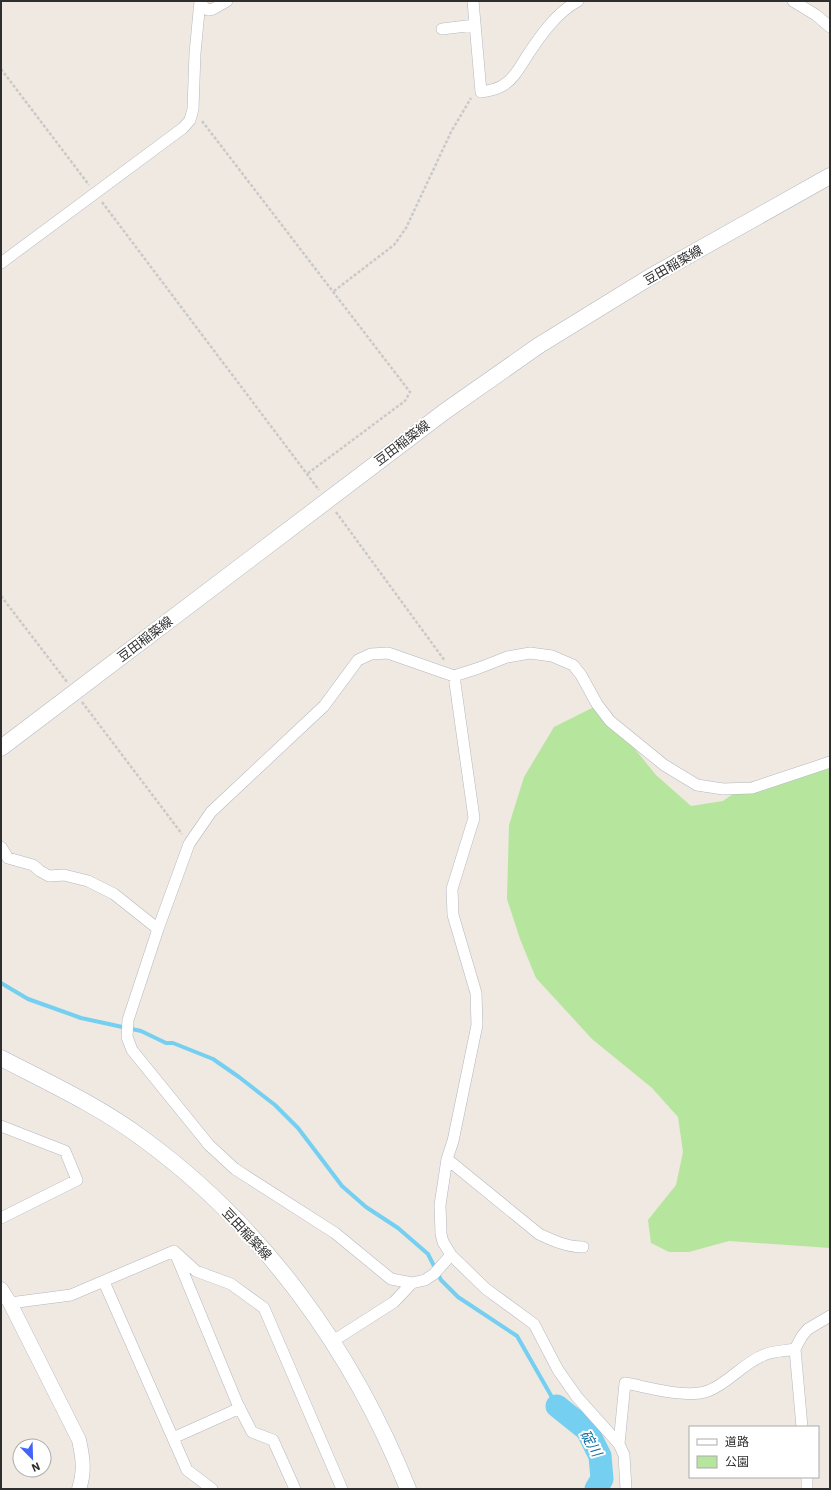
<svg xmlns="http://www.w3.org/2000/svg" width="831" height="1490" font-family="'IBM Plex Sans','Noto Sans JP',sans-serif">
<style>
.green{fill:#b6e59e}
.lines{fill:none;stroke-linecap:round;stroke-linejoin:round}
.stream{stroke:#75cff0;stroke-width:4}
.river{stroke:#75cff0;stroke-width:23}
.minor-casing{stroke:#b4b7c1;stroke-width:12}
.tertiary-casing{stroke:#b4b7c1;stroke-width:15}
.secondary-casing{stroke:#b4b7c1;stroke-width:17}
.path{stroke:#c9c9c9;stroke-width:2.5;stroke-dasharray:3 2;stroke-linecap:butt}
.minor{stroke:#fff;stroke-width:11}
.tertiary{stroke:#fff;stroke-width:14}
.secondary{stroke:#fff;stroke-width:16}
.labels{text-anchor:middle;dominant-baseline:central;stroke-width:4;stroke-linejoin:round;paint-order:stroke}
.street-label{font-size:13px;fill:#2e2e2e;stroke:#fff}
.water-label{font-size:14px;font-style:italic;fill:#0d6fa3;stroke:#fff}
</style>
<rect width="100%" height="100%" fill="#efe9e1"/>
<path class="green" d="M594,707L630,743L656,775L691,806L723,801L750,782L801,771L830,769V1248L729,1241L689,1252H669L651,1243L648,1220L676,1185L683,1152L678,1117L652,1088L592,1039L536,978L520,939L507,899L509,825L524,777L554,727Z"/>
<g class="lines">
<path class="stream" d="M1,983L28,999L81,1018L141,1031L166,1043H173L213,1059L239,1077L275,1105L298,1128L342,1186L366,1207L398,1228L428,1254L441,1280L458,1297L517,1336L557,1406"/>
<path class="river" d="M557,1406L587,1430L600,1456L602,1479L596,1489"/>
<defs>
<path id="minor" d="M201,1L203,6L208,10L213,9L227,1
M473,1L481,92C488,91 495,90 502,86C513,80 520,67 527,56C540,36 557,12 578,1
M793,1L816,15L830,27
M442,29L475,25
M1,263L183,128L190,120L193,109L195,53L200,1
M454,676L474,818L452,889L453,915L476,993L477,1025L453,1141L447,1159L440,1205L441,1234L443,1242L451,1255L486,1289L534,1324L558,1370L577,1397L619,1444L624,1455L626,1489
M1,847L8,858L33,865L40,871L49,876L64,875L88,881L114,894L158,929
M1,1126L65,1151L77,1180L1,1218
M447,1159L539,1234C554,1241 567,1247 583,1247
M174,1251L196,1271L231,1284L264,1308L342,1489
M176,1255L238,1405L252,1432L273,1440L295,1489
M451,1255L434,1274L425,1280L412,1283L391,1279L335,1233L235,1169L209,1145L132,1050L127,1037L128,1020L158,929L189,844L211,812L324,706L358,660L371,654L388,653L454,676L479,668L507,657L530,653L552,656L573,665L581,675L597,704L610,721L664,765L697,785L723,789L752,788L830,762
M104,1282L187,1470L212,1489
M10,1303L71,1295L174,1251
M333,1341L394,1302L412,1283
M802,1427L795,1349L802,1336L808,1329L830,1316
M173,1438L240,1408
M619,1444L625,1383C648,1387 686,1399 708,1391C729,1383 743,1363 764,1355C773,1351 785,1351 795,1349
M807,1489V1477"/>
<path id="tertiary" d="M1,1289L10,1303L79,1440C83,1458 85,1472 79,1489"/>
<path id="secondary" d="M1,748L444,412L538,346L650,277L830,176
M1,1058C49,1083 99,1106 142,1138C263,1226 353,1351 408,1489"/>
</defs>
<use href="#minor" class="minor-casing"/>
<use href="#tertiary" class="tertiary-casing"/>
<use href="#secondary" class="secondary-casing"/>
<path class="path" d="M1,69L89,185
M202,121L410,392L405,401L307,474
M102,202L319,490
M334,291L394,245L406,228L451,132L471,98
M336,512L445,661
M1,596L67,682
M82,702L182,834"/>
<use href="#minor" class="minor"/>
<use href="#tertiary" class="tertiary"/>
<use href="#secondary" class="secondary"/>
</g>
<g class="labels">
<g class="street-label">
<text transform="translate(673 265) rotate(-30)">豆田稲築線</text>
<text transform="translate(402 443) rotate(-37)">豆田稲築線</text>
<text transform="translate(145 639) rotate(-37)">豆田稲築線</text>
<text transform="translate(247 1234) rotate(47)">豆田稲築線</text>
</g>
<g class="water-label">
<text transform="translate(591 1443) rotate(60)">碇川</text>
</g>
</g>
<rect width="831" height="1490" fill="none" stroke="#2e2e2e" stroke-width="4"/>
<rect x="689" y="1426" width="130" height="52" fill="#ffffff" stroke="#ababab"/>
<rect x="697" y="1439" width="20" height="6" fill="#ffffff" stroke="#ababab"/>
<text x="725" y="1446" font-size="12" fill="#2e2e2e">道路</text>
<rect x="697" y="1456" width="20" height="12" fill="#b6e59e" stroke="#ababab"/>
<text x="725" y="1466" font-size="12" fill="#2e2e2e">公園</text>
<g transform="translate(32 1458) rotate(157)"><circle r="19" fill="#ffffff" stroke="#ababab"/>
<path d="M0-3L7 15L0 10L-7 15Z" fill="#4264fb"/>
<text y="-6" font-size="11" font-weight="bold" text-anchor="middle" fill="#2e2e2e">N</text>
</g>
</svg>
